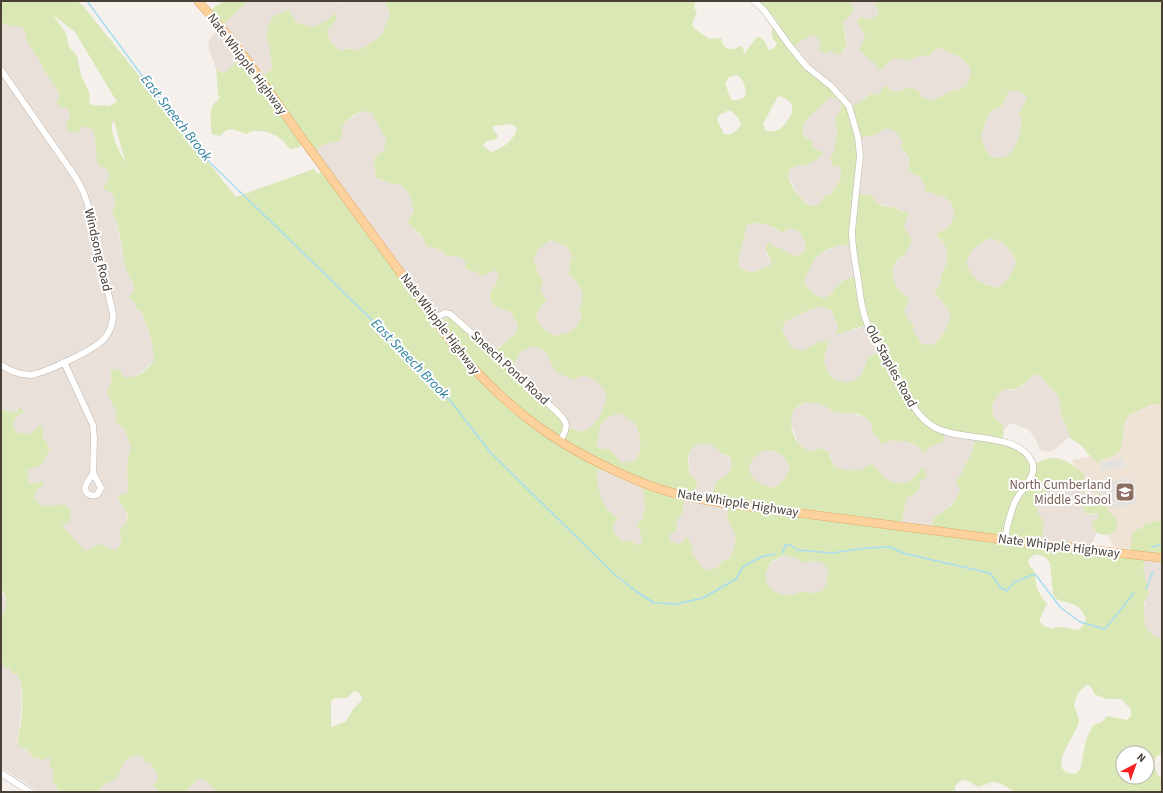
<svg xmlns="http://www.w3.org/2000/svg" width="1163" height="793" font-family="'Source Sans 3',sans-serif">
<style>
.residential{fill:#e9e1d9}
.education{fill:#eee3d5}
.green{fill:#d9e8b4;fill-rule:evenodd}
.parking{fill:#e4e1df}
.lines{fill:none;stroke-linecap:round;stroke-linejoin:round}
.stream{stroke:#a9def0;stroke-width:1.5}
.minor-casing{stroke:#c0b6ad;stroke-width:7}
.major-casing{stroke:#e2ab6b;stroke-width:9}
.minor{stroke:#fff;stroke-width:6}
.major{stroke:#fcd19c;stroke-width:8}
.labels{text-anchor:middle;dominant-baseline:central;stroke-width:4;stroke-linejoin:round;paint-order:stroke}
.street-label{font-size:13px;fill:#494038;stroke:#fff}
.education-label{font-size:13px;fill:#785e54;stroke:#fff;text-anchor:end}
.water-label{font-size:14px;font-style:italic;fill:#2d7f9c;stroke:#fff}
</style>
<rect width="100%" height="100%" fill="#f5f0eb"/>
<path class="residential" d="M248,1H337L339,3L340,1H384L386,4L390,15L381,36L358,51L350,48L342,51L337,49L329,39L327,35V30L337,20L311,27L297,23L288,10L277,15L267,39L270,49L272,69L260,79L236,61L232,69L224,73L217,71L209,49L208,43L211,37L228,19Z
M850,1H880L879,3L873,4L876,5L879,10L878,15L870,20L862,18L860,28L865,37L859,50L874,63L880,71L891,60L899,57L908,61L921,55L928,57L938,47L960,57L969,66L971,75L966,86L958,90L951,91L933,101L924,98L917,90L905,89L897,92L890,90L866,97L851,109L804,62L792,47L811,35H815L818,37L821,44L818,49L844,51L847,39L843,23L853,10Z
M1,22L6,25L22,27L26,33V40L39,60L45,72L59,92L58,103L63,108H67L70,112L72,130L78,133L80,127H88L94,131L96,154L109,174L107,190L111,191L115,199L114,203L119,238L122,242L121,251L126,270L134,284L132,299L135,302L137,310L141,311L148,328L154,350V361L134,379L124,377L115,370L109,372L112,379L107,392L116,412V422L123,428L128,438L131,447L127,463L128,494L117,496L119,501L126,509L127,519L125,525L119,531L122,542L116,550L96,558L42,538L65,506H42L34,499L36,489L42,481L28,484L29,477L27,470L49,448L42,437L35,431L30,434L18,433L14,428L13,423L17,416L23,413V411L18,408L16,413L1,410Z
M1018,90L1027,97L1024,105L1019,113L1022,120L1015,149L1009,155L1001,159L990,156L984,147L981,137L988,115L993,110L1002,106L1009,91Z
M831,97L839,100L842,108L835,119L838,126L835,149L838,166L841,169V177L839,185L835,188L834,191L830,195L825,196L818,205L814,206L809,205L798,195L789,178L790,169L794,166L813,162L816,158L821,157L822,152L815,149L810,141L803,135V127L811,114Z
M363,111L372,113L386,140L384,150L375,157L374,164L376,178L387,183L392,182L401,185L407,189L412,200L411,203L414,209L410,219L406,221L432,247L439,249L445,254L455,255L464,259L470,271L496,270L499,275L496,284L490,293L494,306L511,312L518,325L515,334L508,341L502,344L494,352L440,324L313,152L322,145L333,141L341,131L344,122Z
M886,128L896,132L903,142L901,147L905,152L910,164L908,170L920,177L929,192L940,196H944L951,203L955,213L953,221L937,237L943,243L946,248L947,257L945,267L940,277L941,279L938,288L934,293L947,308L951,316L948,325L942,336L937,341L930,345L921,343L913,330L914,325L908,319L904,311L910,298L897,289L893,281L892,272L896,262L903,257L908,236L904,227L909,211L905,212L894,207L891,208L882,205L875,202L869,196L858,193L860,137L874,135Z
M755,223L769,225L778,231H786L791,228L796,229L802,235L805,242L804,252L802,255L794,256L790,255L780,248L773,246L770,242L766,254L771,261V265L754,272H749L740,268L739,258L747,225Z
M990,238L1000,241L1009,248L1016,262L1013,274L1006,282L996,288L976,280L969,271L966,263L968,254L974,247Z
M551,240L566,246L572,255L569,263L570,266L568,274L576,281L584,295L583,302L580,310L582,315L578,326L573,331L566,334L563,333L557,336L549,333L540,327L536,318L538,310L544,303L540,290L543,280L540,277L533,261L536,253L542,244Z
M853,244L857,277L841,281L832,294L824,298L814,294L808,289L804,282L808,269L812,263L820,254L838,245Z
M822,306L832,311L838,327L836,335L841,332L857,329L868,324L880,351L868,358L862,374L857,379L847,383L833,379L824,367L823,363L825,342L820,341L803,351L792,348L782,330L785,322L811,309Z
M533,345L542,349L547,353L557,372L583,374L593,378L603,387L607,396L604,409L599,418L590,428L582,432L567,427L511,367L517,359L520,352Z
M1033,374L1041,376L1047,384L1059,397L1061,416L1067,426L1068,432L1069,437L1055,449L1050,452L1040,450L1036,440L1028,429L1010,423L1004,430L1001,423L995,419L992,410L995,397L1004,389L1014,390L1023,386Z
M808,402L814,404L817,403L826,406L833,412L851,413L864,417L870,421L873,433L877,436L881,444L890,440L894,439L902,442L905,441L921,448L928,447L937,443L946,431L976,439L971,455L966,463L961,475L960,489L956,499L950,506L933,518L932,530L901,526L906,500L908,497L918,491L921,481L926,476L921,468L913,480L902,485L894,484L877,471L867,467L860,471L855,470L849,471L835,467L828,452L821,448L813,451L804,449L798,443L790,420L793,411L796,408Z
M620,413L634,423L639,432L642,450L636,459L629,463H621L610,450L598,448L596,444L598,442L599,427L609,415Z
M700,444H708L718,449L722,454L730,458L732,462L729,474L724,478L719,479L714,488L711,501L729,506L727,518L736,536L734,548L730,558L723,561L717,569L707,570H704L691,552L687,538L683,542L678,545L670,541L669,539V536L676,530L677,520L683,513L682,509L686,497L692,498L694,486L697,483V482L690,475L688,453L691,448Z
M765,450L772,451L781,454L790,467L786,478L783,483L772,488L757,482L752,478L749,469L752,459L757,454Z
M598,469L643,488L645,507L642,520L637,524L640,531L642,543L638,545L630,541H622L614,533L613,528L615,522L601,501L596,482Z
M1071,482L1080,489L1083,490L1087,496L1089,515L1098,514V520L1092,528L1097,533L1094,538L1092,550L1041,543L1039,516L1036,509V499L1040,493L1048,491L1053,484Z
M785,555L796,558L801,562L821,561L828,570V584L822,591L815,593L803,592L795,595H786L773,592L768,587L765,580L768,566L771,563Z
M1145,558L1162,560V639L1153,636L1147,631L1144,623V609L1147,596L1143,569Z
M1,588L7,604L3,614L1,617Z
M1,653L20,679L22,696L20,725L17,742L35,759L48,757L51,759L50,766L54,769L55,773L52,780L58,789L57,792H39L1,767Z
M136,755L142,756L144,761L150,763L158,775V792H98L102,786L108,783L119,774L121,767L128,758Z
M202,778L206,780L217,792H185L190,787L194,785L197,780Z"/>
<path class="education" d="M1162,401V524L1133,549L1114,547L1072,460L1115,452L1107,408Z"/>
<path class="green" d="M1,1H78L84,7L236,197L314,169L318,174L325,169L440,324L445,319L449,317L494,352L515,334L518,325L511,312L494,306L491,300L490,293L496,284L499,275L496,270L482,276L474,271H471L465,268L466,262C460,255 454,254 447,258C444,250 435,247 427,247L422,236L406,221L410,219L414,209L411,203L412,200C406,188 403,184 389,183C385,182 380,179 376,178V176L374,164L375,157L384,150L386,140L372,113L363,111C355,115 343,119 342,130C341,135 342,136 340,142C329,141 322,145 313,152L306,142L298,148L291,149C286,146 286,143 282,140C273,132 256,127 246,134C234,130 230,125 220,136L212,134C211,128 209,110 213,105C215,102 218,101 220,97L218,95L216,67L218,71L224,73C232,68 235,61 243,56L260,79L272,69L270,49L267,39L268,25L274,16L288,10L297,23L311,27L326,22L335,13L337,20L327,30C327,37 334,50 342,50C344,51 345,49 348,49C351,48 355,50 358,51L381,36L390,15L386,4L384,1H696L694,5L695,10L697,12L692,24L694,28L709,39L721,38L722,43L727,49H734L740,46L743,47L744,54L757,37C765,37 765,44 769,50L773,49L777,44L772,37V27L775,25L756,1H850L854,10L843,23C844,36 852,45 838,55L831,51L826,54L818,49L821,44C818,39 817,35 811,35L792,47L851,108L871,94L874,95L880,93L885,85L890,90L897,92L910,87L917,90L924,98L933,101L951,91L958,90L966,86L971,75L969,66L960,57L938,47L928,57L921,55L908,61C892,54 891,60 880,71L874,63L859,50L865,37L857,21L861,17L870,20L878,15L879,10L876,5L872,4L879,3L880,1H1162V404H1152L1128,415L1123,427C1125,434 1121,441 1121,449L1113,456L1101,460L1098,463L1088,454L1083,447L1069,437L1067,426L1061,416L1059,397L1047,384L1041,376L1033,374C1023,386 1021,390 1004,389C996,396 988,407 995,418C996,421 1000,422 1002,424C1005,430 1003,435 1002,440L1015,445L1034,465C1038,463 1042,460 1046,459C1061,455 1073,465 1084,474L1083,490L1093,498H1098L1117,521L1116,531C1114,532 1112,533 1110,534C1102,537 1089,531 1093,521L1098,519V514L1085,513L1083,507L1087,503V497L1083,490L1080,489L1068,482L1053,484L1048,491L1040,493C1034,503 1036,513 1044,521L1041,543L1130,554L1132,535L1135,530L1140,529L1145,524L1162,520V560L1145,558L1143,569L1149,593L1144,603V615L1145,619L1144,623C1148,632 1152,636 1162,639V753L1155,758C1154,767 1155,773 1162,779V792H1015C1011,789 999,782 994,782C989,782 983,786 978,787C967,780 965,776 955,786V792H217C211,786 206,777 197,780C194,785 189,787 185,792H158L153,785L158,780V775L150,763L144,761L142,756C123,754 124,765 117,778L102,786L98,792H58V789L52,780C54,773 55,771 50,766V759L48,757L43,760L38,758L35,759L26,749L19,746C16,739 20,731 21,724C22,708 25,688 17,674H13L9,667L5,669L1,658V617C9,608 7,596 1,588V410L16,413L18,411V407L24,411L23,413L17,416L13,423L14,428L18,433C29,434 33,436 38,425L43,427L42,437L50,448L42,465L27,470L29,477L28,484L43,481V486L36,490L34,499L42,506L65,505L70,509L71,519L62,526L85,551C91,550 94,545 100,544L110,549L116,550L122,542L119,531C136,515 124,512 117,496L128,493L127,463L131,447L128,438L123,428L116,422V412L107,392L112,379L110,371L119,369L124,377C138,380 145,371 154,361C154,343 148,327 141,311L136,309C135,302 134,300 127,297L133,293C136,284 131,280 127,272C124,263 121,251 122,242C117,233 119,220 112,212C116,205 116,198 111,192L107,191L103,187L107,183L109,174L105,168L99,166L97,161L94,131L88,127H81L79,133L72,131L68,132L66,124C70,118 72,114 67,108H63L56,102L59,97V92L45,72L39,60L26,40V33L22,27L6,25L1,22ZM53,15L75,32L117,102L109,106C103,104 97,107 90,104L89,92L81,75L77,56L69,47L66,33ZM736,75C744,78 745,86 746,94C744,99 738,101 732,100C728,95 728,89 725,84L728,78ZM1018,90L1027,97L1024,105L1019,113L1022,120C1019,132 1017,159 999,158C996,158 993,157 990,156L984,147L981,137L988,115L993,110L1002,106L1009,91ZM778,96C797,101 795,112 785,124C782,127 778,131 774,131C772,132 768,131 765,131L763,124ZM831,97L839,100L842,108L835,119C838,128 838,138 834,147L835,149L830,159L833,166H838L841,169C841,180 841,180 835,188C832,193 831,195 825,196C822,199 819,206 814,206C805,207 791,187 789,179C788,176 790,172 790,169C797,164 806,167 813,162C816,160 817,158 821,157L823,152L815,149L812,145L813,141L807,139L803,135V127L807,119L828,99ZM729,110C734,113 740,118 741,124C737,131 731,136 724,134L717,120L719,115ZM113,121H114L126,164C121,154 108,132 113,121ZM512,124L517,128C514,141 503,148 491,152L483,146L486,141L495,140L498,136L492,128L494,126ZM886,128L896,132L903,142L901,147C908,154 911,161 908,170C918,176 926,180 926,194L929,192L940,196H944L951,203L955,213C952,224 947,230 936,234C938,238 942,240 944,244C950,254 946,268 940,277L941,280L938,288L934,292L947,308L951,316C948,324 941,343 930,345C928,345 923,344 921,343L913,330L914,325L908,319L904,311L910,298C897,292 887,276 896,262C897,259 901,259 903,256C907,252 910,245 912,240L904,227L909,211C904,213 899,211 895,207C889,208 879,206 875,201C874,200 873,197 872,195L869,196L858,193L860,138L874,135ZM755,223C759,223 763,224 768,225C778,228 779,236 791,228C801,231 808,242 804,252C795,261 788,252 780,248C778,247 775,247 773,246L770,242L766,245C765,254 772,257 771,265L754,272H749L740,268L739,258L747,225ZM990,238C1006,243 1009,247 1016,262C1012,275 1008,281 996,288C978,281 974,281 966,263C971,248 977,245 990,238ZM551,240L566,246L572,255L569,264L570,266L568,274C581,286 587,293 579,310L582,315C578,325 576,329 566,334L563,333L557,336C547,333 541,328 536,318C538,311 540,305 547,301L540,290L543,280L540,277L536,270L537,267L533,261C537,250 541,245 551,240ZM853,244L857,277C852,278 845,278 841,282C833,289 836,293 824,298C814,295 809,291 804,282C812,255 826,245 853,244ZM822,306L832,311L838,327L836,335C846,330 857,329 868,324L880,351L868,358L862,374L857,379L847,383L833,379C821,361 823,360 829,340L825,342L820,341L803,351L792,348L782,330L785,322L811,309ZM533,346C552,351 546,359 556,371C560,375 569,377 574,380L583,375C595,379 602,384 607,396C602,413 599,424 582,432L567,427L563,416L511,367L517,359L520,352ZM808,402L814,404L817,403L826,406L833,412L859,414L870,421L873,433L877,436L881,444C889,440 893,439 902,442L905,441C913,444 920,445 923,454C928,447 934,443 942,443L946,431L976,439L971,455L966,463L961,475L955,480L960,489L956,499L951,506L933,518L932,530L901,526L906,500L908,497L918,491L921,481L927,476L922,467C919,471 916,477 911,480C896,490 880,476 872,463L860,471L855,470L849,471L835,467L829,456L830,451L828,452L821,448C818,449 814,451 812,451C795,450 786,423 794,410C797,406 803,404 808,402ZM620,413C624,416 631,420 635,424C638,428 639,433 640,438C642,454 638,463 622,463L610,450L598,448L596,444L598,442C599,425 601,418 620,413ZM700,444C710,443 714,446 721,453C723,455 727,455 730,457C734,467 729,477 719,479L714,488L711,502L729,506L727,518L736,536L734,548L730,558L723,561L717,568L704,570L691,552L693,546L687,537L683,542L678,544L670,541L669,536L676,530L677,520L683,513L682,509L686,497L692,498C693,491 695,487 698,482L690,475C688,461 683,450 700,444ZM765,450C780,451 783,455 790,467C785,480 784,482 772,488C759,483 754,483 749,469C752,458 754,456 765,450ZM598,469L643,488L645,507L642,520L637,524L640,531L642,543L638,545L630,541H622C614,533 609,529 618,519C606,508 603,506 599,490C597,482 596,477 598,469ZM1037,554L1046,558L1050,563L1053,594C1056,603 1068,601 1075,605C1081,608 1083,613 1086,618L1085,623L1079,630C1069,630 1062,624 1053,629L1044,626L1040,622V618L1047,604C1038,594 1035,585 1035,572L1029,565L1028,561L1032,556ZM785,555L796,558L801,562L821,561L828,570C828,580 827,592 814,593C809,593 805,591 801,592C796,593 792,596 786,595C772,594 762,584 767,570C768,567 769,564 771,562C775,559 781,557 785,555ZM1087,684L1092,688L1094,694L1106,699H1121L1131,709V716L1127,720L1107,716L1102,722L1093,725L1086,740L1080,770L1075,774C1043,772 1077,735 1079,721C1079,717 1075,709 1074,704L1078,693ZM354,691L358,692L362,697V700L354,708L346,721L332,727L331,725V701L335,698H347ZM1123,753H1147V777H1123Z
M223,1H248L220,27L208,12Z"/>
<path class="parking" d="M1123,458L1125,467L1102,471L1101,463Z
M1131,477L1137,503L1113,508L1094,485Z"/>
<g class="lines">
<path class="stream" d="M87,1L197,150L401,348L453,404L490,452L614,574L637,592L654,603L676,604L703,598L736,579L743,567L761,557L775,554
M1152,547L1162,544
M783,553L785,545H791L797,550L832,553L866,548L889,547L906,554L990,573L1001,588L1007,591L1014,582L1035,574L1060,607L1080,622L1105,629L1134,593
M1146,589L1153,572"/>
<defs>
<path id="minor" d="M754,1L764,10L789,45L807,67L831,86L849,106L858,137L860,156L852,231C852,247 855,263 858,279C860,294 861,309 867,323C876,346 890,368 903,390C912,404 920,420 936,428C963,442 1019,432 1032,462C1038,477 1020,490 1015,502C1011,511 1005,531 1006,540
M1,70L76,178L83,191L88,205L113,314C113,324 110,332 104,339C94,350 43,374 30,375C19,375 10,370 1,365
M434,318L445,313L450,314L493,352L556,411C568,422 569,427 560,441
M64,362L93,425L94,438L93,473
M93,473L101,488L97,495C94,496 91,496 88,494C80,487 91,479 93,473Z
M1,773L30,792"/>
<path id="major" d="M198,1L231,39L250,64L301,137L458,351C503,403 547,439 609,468C624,475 639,482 654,487C676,495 699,499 722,503L1006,540L1162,558"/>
</defs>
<use href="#minor" class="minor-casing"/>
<use href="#major" class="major-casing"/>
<use href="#minor" class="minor"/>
<use href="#major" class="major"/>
</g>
<defs>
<symbol id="school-square" viewBox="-11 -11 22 22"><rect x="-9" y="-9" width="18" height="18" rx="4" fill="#8d6e63" stroke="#fff"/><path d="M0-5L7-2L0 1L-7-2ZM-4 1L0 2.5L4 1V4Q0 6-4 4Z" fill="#fff"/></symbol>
</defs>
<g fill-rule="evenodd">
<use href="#school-square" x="1114" y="481" width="22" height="22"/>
</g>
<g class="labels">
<g class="street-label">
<text transform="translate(247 64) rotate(53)">Nate Whipple Highway</text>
<text transform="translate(98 250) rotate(77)">Windsong Road</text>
<text transform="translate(440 324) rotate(53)">Nate Whipple Highway</text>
<text transform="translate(891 366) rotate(61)">Old Staples Road</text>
<text transform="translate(510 368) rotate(43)">Sneech Pond Road</text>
<text transform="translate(738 503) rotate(9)">Nate Whipple Highway</text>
<text transform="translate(1059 546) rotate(7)">Nate Whipple Highway</text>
</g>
<g class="education-label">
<text x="1111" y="485">North Cumberland<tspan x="1111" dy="15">Middle School</tspan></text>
</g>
<g class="water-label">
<text transform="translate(176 118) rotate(52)">East Sneech Brook</text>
<text transform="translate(410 359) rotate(46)">East Sneech Brook</text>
</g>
</g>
<rect width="1163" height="793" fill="none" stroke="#494038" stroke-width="4"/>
<g transform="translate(1135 765) rotate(41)"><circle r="19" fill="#ffffff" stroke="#b6b3af"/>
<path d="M0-3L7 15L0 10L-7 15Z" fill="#f62123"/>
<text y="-6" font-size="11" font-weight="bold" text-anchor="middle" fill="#494038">N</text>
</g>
</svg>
